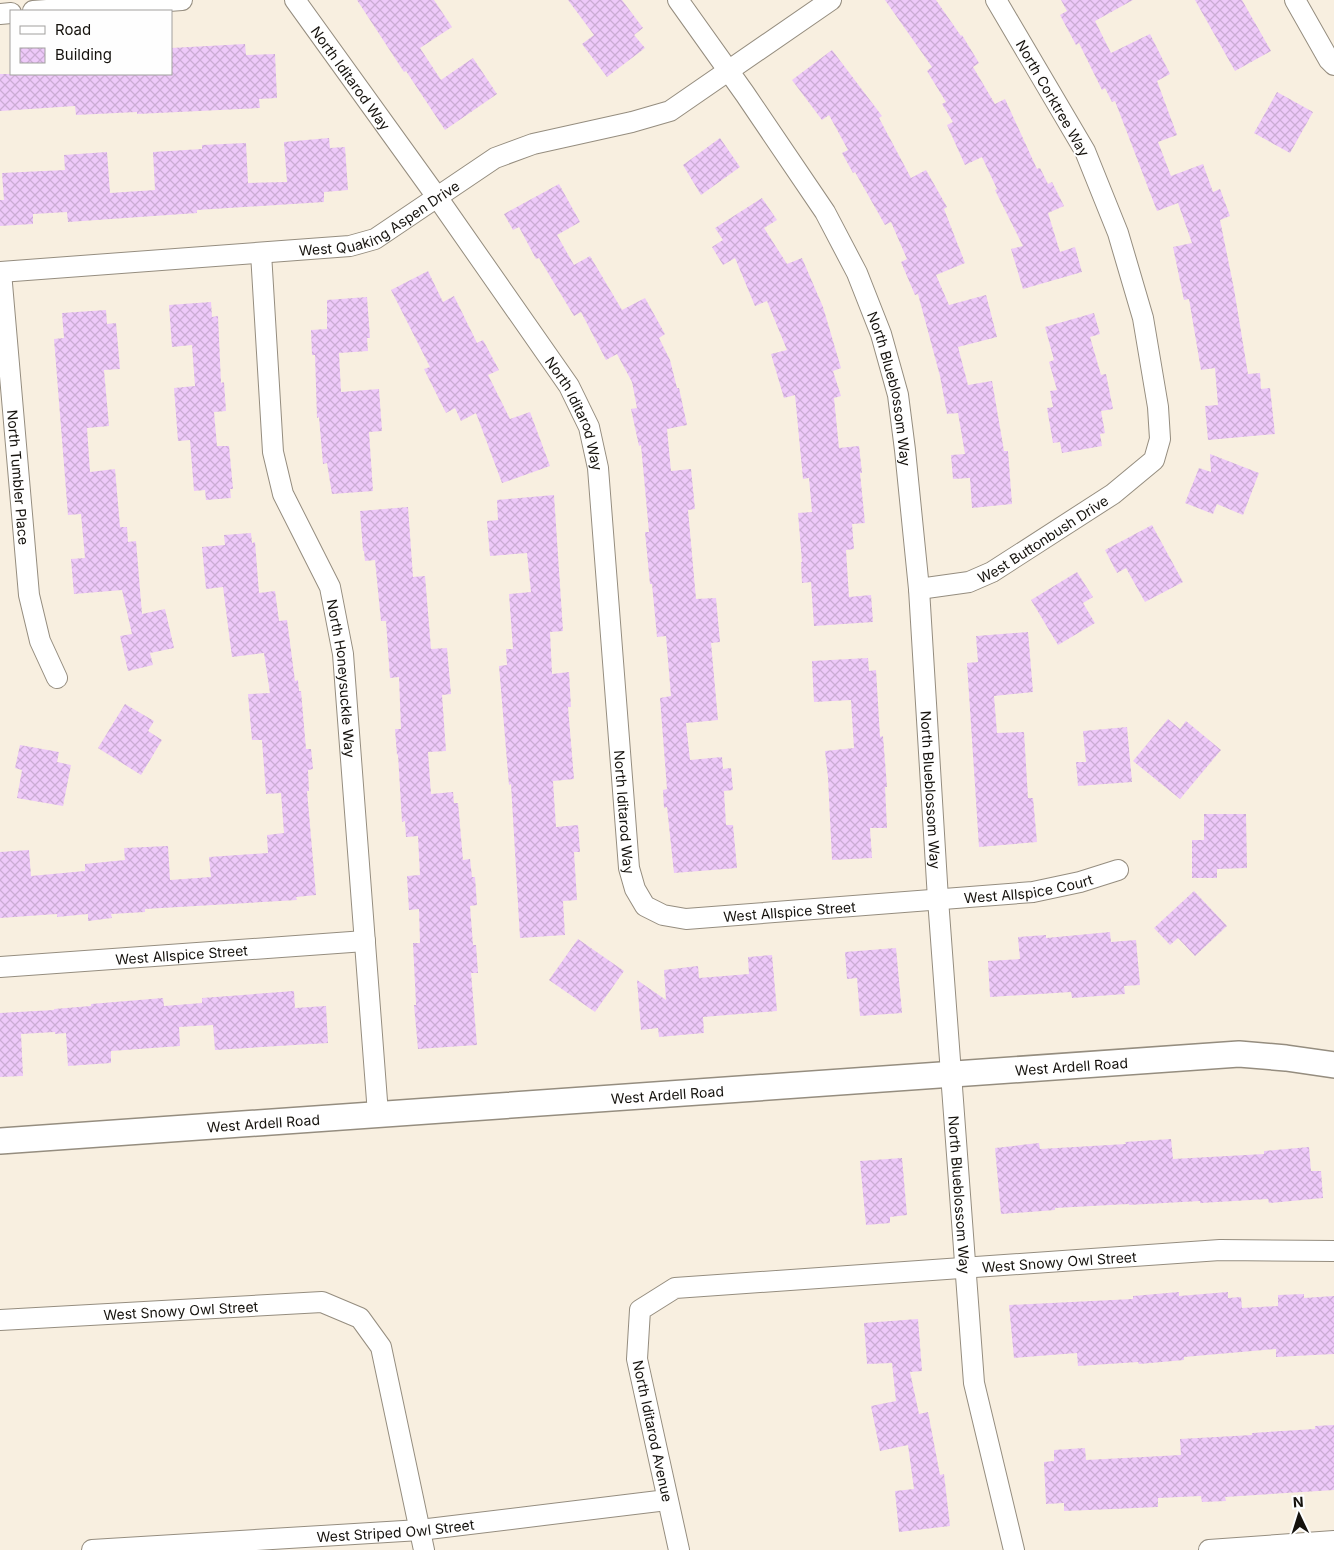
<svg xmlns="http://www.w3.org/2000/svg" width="1334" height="1550" font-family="Inter,sans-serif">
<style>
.building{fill:url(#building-cross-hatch)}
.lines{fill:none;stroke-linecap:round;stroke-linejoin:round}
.minor-casing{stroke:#958d7f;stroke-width:22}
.tertiary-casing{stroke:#958d7f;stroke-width:28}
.minor{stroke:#fff;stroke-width:20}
.tertiary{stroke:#fff;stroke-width:25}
.labels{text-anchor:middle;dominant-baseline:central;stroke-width:4;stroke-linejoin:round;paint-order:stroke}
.street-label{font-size:14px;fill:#15120d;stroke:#fefefe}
</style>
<defs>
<pattern id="building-cross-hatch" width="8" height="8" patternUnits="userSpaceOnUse" patternTransform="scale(1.25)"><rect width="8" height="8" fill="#eec9f9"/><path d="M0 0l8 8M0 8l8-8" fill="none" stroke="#cbacd4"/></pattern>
</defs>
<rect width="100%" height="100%" fill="#f8efe0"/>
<path class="building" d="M357,0H434L452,27L420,48L441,80L473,58L497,94L445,130L406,71L404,72Z
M568,0H622L643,28L634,35L645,48L607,77L582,44L594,35Z
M885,0H936L961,36L962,35L979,63L973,67L995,104L1005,99L1037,169L1040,168L1048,184L1052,182L1064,206L1048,213L1060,252L1075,247L1082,272L1023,289L1011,249L1023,246L995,190L997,189L982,157L965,165L947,125L953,122L942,104L946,102L927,71L932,67Z
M1061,0H1133L1095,21L1111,53L1150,34L1170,74L1157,81L1177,135L1158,142L1171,176L1203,164L1213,192L1220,189L1230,216L1220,220L1234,289L1248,374L1260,373L1261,389L1270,388L1275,434L1208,440L1205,406L1218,405L1215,368L1201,370L1189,299L1184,300L1173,247L1192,243L1178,203L1157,211L1115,101L1112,102L1105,88L1102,90L1079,43L1076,45L1060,15L1067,11Z
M1195,0H1242L1271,51L1235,71Z
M245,44L246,55L275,54L277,98L259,99L260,108L137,114V112L76,115L75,106L0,111V74H171V48Z
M832,50L882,116L879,118L911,178L926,170L947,207L944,209L965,263L936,275L949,305L986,295L997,337L958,347L968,385L992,381L1004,451H1008L1012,504L972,508L970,478L953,479L951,455L965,454L958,413L947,414L940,376L918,294L915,295L901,262L907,259L891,222L885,225L855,172L853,173L842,153L848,150L829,115L822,120L792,80Z
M1277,92L1313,112L1290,153L1254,133Z
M329,138L330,148L345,147L348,190L324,192V202L197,210V213L68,222L67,212L33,214V224L0,226V200H4L2,173L65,170L64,155L107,152L110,193L155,190L153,152L202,149V145L246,143L248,183L287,182L284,142Z
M720,138L740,167L701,195L683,165Z
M559,184L580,222L557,235L574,265L590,256L622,310L645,298L665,334L659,338L670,360L677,388H679L687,425L667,429L671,471L691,469L695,509L688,510L696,599L716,598L720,642L711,643L718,720L686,723L690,760L722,757L723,769L731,768L733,790L724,791L726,825H733L737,868L674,873L667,807L664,808L663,790L667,789L660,698L671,696L666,636L657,637L652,584H650L645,532H649L641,445L639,446L631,409L637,408L632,382L617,354L606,360L581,312L574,316L539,258L536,259L519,227L513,230L504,214Z
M762,198L777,220L764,228L787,264L802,258L823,307L841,368L833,371L841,396L834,398L839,448L859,446L862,473H860L865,523L852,524L854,549L846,550L849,597L871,595L873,622L814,626L811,582L802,583L801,562H802L798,513L812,512L809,478L803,479L795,395L784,398L771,354L787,350L767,301L755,306L735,258L723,265L712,247L723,240L715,228Z
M428,271L443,302L454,296L477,343L483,340L499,370L488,375L510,419L530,412L550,466L502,483L476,413L461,421L455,408L446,413L424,369L430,367L391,290Z
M367,297L370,338H367L368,351L339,353L341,392L379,389L382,431L369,432L373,491L332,494L327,463L323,464L319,417L317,418L315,355H312L311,330L327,329V300Z
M211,302L212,317L218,316L221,383L224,382L226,411L214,412L217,446H229L233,489H230L231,498L206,500L205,490L194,491L190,440L178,441L174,388L195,386L192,345L172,347L169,305Z
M106,310L107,324L116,323L120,369L104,370L109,426L87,428L90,472L115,469L120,527H127L128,542L136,541L142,614L165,609L174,648L150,653L153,665L128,671L120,636L132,634L122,590L74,594L71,559L85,558L81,514L68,515L54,339L64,338L62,313Z
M1094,313L1100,334L1090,337L1101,375L1106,374L1113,409L1101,411L1105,433L1100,434L1102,446L1062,453L1060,442L1053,443L1047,408L1053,407L1050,391L1057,390L1049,362L1054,360L1045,327Z
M1210,454L1259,473L1243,515L1217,504L1213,514L1185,503L1199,468L1211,472Z
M554,495L563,631L550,632L552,674L569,672L571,707H568L574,779L553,781L556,827L578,825L580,852H574L577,900L563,901L565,935L520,938L511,784L509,785L499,666L507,665L506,649H513L509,594L531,592L527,553L490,556L487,521L498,520L497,500Z
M408,507L413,577L425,576L431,649L447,648L451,694L442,695L446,751L428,752L431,794L453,792L454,803H458L463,860L470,859L472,877H475L477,905L470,906L473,945H476L478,973H471L477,1045L418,1049L414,1005H416L413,943H420L419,909L409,910L407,876L420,875L418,836L406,837L405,821L402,822L398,754L397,755L395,729H401L399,677L390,678L386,621H381L375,560L365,561L364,551H363L360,511Z
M1152,525L1183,582L1145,602L1126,568L1117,573L1105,550Z
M251,533L252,543L255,542L259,593L275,591L279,621L287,620L295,681L298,680L299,691H301L306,749H311L313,769L308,770L309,791H307L316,895L296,897L297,900L145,909V912L111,914L112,918L88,921V914L57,917V914L0,918V852L29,850L31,876L85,871V864L125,860L124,848L168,846L170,880L211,877L209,857L268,853L267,835L284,833L281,793L266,794L262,740H252L248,694L270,693L264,653L232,657L223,587L206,589L202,547L225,545L224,535Z
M1077,572L1093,597L1083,603L1095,623L1058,645L1031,600Z
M1028,632L1033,692L994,696L997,733L1024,732L1028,798H1033L1037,842L979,847L967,663L978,662L976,636Z
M868,658L869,671L876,670L880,737L883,736L887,787H885L887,828H870L872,858L832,860L828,777L825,751L854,748L851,700L814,702L812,661Z
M125,704L154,721L148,731L162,740L141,775L98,748Z
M1168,719L1180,729L1186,721L1221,750L1180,799L1133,761Z
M1127,727L1132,782L1078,786L1076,762H1086L1083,731Z
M20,745L59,752L57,762L71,765L63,806L17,798L22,770L15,768Z
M1204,814H1246L1247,868L1217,869V878H1192V840H1204Z
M1194,891L1227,926L1195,956L1178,938L1170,945L1154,928Z
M1110,932L1111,942L1136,940L1140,985L1124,986L1125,994L1072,998L1071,992L990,997L988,961L1020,959L1018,937L1046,935V938Z
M578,939L624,971L595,1012L549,980Z
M896,948L902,1013L860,1016L857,978L847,979L845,952Z
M772,955L777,1011L703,1017L704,1033L659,1037L658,1028L641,1030L637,980L666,1000L664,970L698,966L699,978L749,974L748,957Z
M294,991L295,1008L326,1006L328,1043L215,1050L213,1025L179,1027L180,1046L111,1051V1063L68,1066L66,1033L55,1034V1032L21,1034L23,1076L0,1077V1013L54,1010V1009L91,1006V1004L163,998L164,1006L202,1003V998Z
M1171,1139L1173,1159L1264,1154V1151L1309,1147L1311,1171H1321L1323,1198L1269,1203L1268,1199L1200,1203V1201L1129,1205V1204L1055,1208V1210L1001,1214L995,1148L1039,1143L1040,1149L1126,1144L1125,1142Z
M902,1158L907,1215L890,1217V1223L866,1225L860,1161Z
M1179,1292V1296L1228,1292V1298L1241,1297L1242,1308L1278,1306V1295L1304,1294V1298L1334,1296V1354L1276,1357V1349L1184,1357V1360L1139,1364L1138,1362L1078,1366L1077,1353L1014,1358L1009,1305L1133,1299V1296Z
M918,1319L922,1371L910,1372L919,1414L928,1412L940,1475L944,1474L950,1526L899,1532L895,1491L914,1489L908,1445L880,1451L871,1406L896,1401L892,1363L867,1364L864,1323Z
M1334,1425V1490L1225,1497L1226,1501L1202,1502L1201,1496L1158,1498V1507L1113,1509L1064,1511V1503L1046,1504L1044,1462L1054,1461V1450L1085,1448L1086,1460L1181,1455L1180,1439L1252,1435V1433L1315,1429V1426Z"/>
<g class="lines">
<defs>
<g id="minor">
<path id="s1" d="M295,0L437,197L569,386L589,427L598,468L629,868L635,889L645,906L663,915L686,919L1033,892L1080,882L1118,870"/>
<path id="s2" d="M678,0L745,94L825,212L857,273L881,334L898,395L905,450L919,589L938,899L974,1383L1014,1550"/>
<path d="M1295,0L1329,60L1334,65"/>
<path d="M33,11L182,0"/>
<path d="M0,14L11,13"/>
<path id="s3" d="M261,253L273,452L283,494L330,587L343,654L378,1114"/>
<path id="s4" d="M0,272L350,246L375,239L495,158L533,144L632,122L670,111L831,0"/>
<path id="s5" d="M1,272L29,595L40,641L57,678"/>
<path id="s6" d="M919,589L969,582L992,572L1113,494L1154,460L1160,439L1158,407L1143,318L1118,233L1085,151L996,0"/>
<path id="s7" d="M0,967L365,941"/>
<path id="s8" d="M0,1320L322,1302L360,1318L381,1347L424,1550"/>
<path id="s9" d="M92,1550L420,1530L667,1500"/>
<path id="s10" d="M679,1550L637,1359L640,1310L675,1288L1220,1250L1334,1251"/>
<path d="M1209,1550L1334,1541"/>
</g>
<g id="tertiary">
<path id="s11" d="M0,1141L1239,1054L1286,1058L1334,1065"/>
</g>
</defs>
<use href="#minor" class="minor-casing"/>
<use href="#tertiary" class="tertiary-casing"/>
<use href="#minor" class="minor"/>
<use href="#tertiary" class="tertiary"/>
</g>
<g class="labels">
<g class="street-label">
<text stroke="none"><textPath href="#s1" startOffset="96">North Iditarod Way</textPath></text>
<text transform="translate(1053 98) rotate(60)">North Corktree Way</text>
<text stroke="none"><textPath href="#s4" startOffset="388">West Quaking Aspen Drive</textPath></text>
<text stroke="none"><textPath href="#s2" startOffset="448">North Blueblossom Way</textPath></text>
<text stroke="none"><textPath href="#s1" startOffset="501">North Iditarod Way</textPath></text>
<text stroke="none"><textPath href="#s5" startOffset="206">North Tumbler Place</textPath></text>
<text stroke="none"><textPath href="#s6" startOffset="136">West Buttonbush Drive</textPath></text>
<text stroke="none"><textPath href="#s3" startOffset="439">North Honeysuckle Way</textPath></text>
<text stroke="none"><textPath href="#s2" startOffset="852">North Blueblossom Way</textPath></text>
<text stroke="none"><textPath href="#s1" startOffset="906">North Iditarod Way</textPath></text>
<text stroke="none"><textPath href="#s1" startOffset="1391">West Allspice Court</textPath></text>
<text stroke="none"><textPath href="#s1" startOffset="1151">West Allspice Street</textPath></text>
<text stroke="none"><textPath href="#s7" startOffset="182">West Allspice Street</textPath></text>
<text stroke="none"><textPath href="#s11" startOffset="1074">West Ardell Road</textPath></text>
<text stroke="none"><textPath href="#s11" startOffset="669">West Ardell Road</textPath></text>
<text stroke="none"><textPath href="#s11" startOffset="264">West Ardell Road</textPath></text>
<text stroke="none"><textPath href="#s2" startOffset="1258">North Blueblossom Way</textPath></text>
<text stroke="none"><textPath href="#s10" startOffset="671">West Snowy Owl Street</textPath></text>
<text stroke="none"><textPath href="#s8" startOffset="181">West Snowy Owl Street</textPath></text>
<text transform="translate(653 1431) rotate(78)">North Iditarod Avenue</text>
<text stroke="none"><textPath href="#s9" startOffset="304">West Striped Owl Street</textPath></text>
</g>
</g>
<rect x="10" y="10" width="162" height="65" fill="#fefefe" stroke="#a1a09e"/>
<rect x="20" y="26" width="25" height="8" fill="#ffffff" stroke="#a1a09e"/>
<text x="55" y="35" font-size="15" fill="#15120d">Road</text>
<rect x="20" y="48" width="25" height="15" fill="url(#building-cross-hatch)" stroke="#a1a09e"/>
<text x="55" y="60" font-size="15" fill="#15120d">Building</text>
<g transform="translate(1299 1515) rotate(356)" stroke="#fefefe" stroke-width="4" paint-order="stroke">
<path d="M0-4L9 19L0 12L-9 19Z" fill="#15120d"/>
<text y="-8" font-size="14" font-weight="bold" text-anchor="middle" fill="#15120d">N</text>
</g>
</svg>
